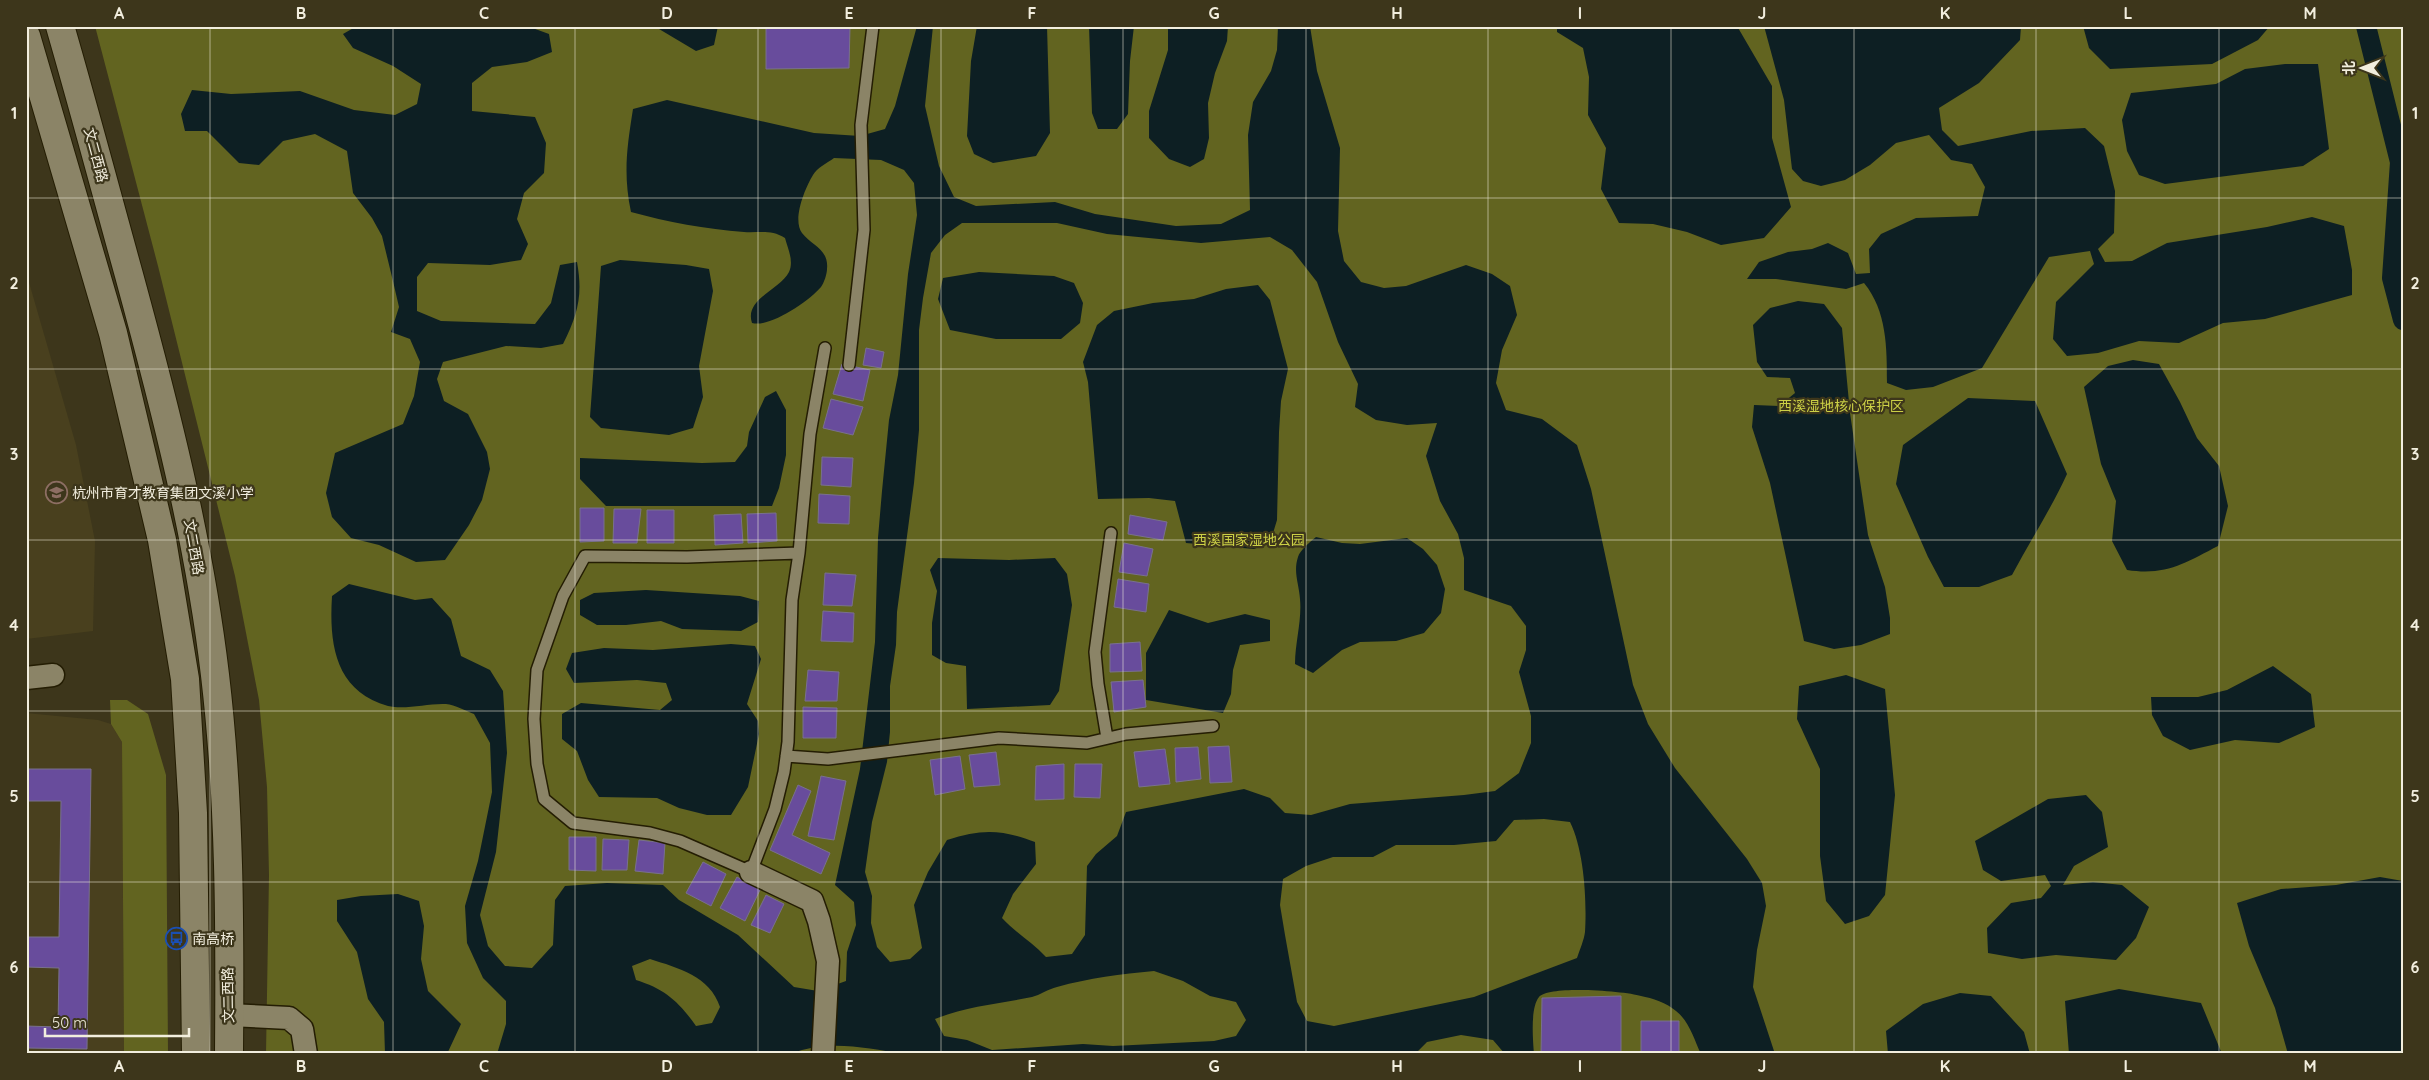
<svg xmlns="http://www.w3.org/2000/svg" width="2429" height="1080" font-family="Quicksand,'Noto Sans SC',sans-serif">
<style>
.built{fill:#49401e}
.green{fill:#626420}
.water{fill:#0d1f23;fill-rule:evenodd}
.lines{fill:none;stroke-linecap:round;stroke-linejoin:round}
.canal{stroke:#0d1f23;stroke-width:20}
.building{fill:#684c9c;stroke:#79718d}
.lane-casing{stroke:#241d03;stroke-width:14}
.street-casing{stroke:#241d03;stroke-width:25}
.secondary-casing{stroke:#241d03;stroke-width:30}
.lane{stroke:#8b8467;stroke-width:11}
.street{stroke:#8b8467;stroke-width:22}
.secondary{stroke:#8b8467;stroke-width:28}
.grid{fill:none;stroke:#f2eede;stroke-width:1;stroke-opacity:0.55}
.labels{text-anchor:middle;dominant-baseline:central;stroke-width:4.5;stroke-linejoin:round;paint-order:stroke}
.street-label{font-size:14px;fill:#f2eede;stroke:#3d361b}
.park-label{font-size:14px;fill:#ccd046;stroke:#3d361b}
.poi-label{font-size:14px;fill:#f2eede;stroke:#3d361b;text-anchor:start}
.neatline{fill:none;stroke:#f2eede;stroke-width:2}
.grid-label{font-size:16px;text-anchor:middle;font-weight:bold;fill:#f2eede}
</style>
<rect width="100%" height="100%" fill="#3d361b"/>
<path class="built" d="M26,272L76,445L95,541L93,631L26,639Z
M26,713L98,720L111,724L122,742L124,1054H26Z"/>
<path class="green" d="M95,26H2403V1054H266L269,875L267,787L259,700L235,576L158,266Z
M110,700H127L148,714L166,775L168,1054H124L122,742L111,724Z"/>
<path class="water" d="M357,26H527L549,34L552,52L527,62L492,67L472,83V111L535,117L546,143L544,173L524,193L517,219L528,244L521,260L490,265L428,263L417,277V311L441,321L535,324L551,303L560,265L577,262C583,295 578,314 563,344L541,348L506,346L443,362L437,379L444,401L468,414L487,452L490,469L482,500L469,525L445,560L416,562L379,545L351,538L332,517L326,493L335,453L403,424L414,396L420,362L410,339L391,332L399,307L392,277L382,236L372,218L353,193L347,151L315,134L283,141L259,165L239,163L207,131H185L181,114L192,90L231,94L300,91L354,110L395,115L417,104L421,84L393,66L353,48L343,34Z
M654,26H718L714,45L696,51Z
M917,26H933L925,106L939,166L954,197L976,206L1055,202L1095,214L1176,226L1221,224L1250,210L1248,135L1253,102L1271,71L1277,50L1278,26H1310L1317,71L1340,148L1338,231L1344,261L1361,282L1384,288L1406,286L1466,265L1492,274L1510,286L1517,315L1502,350L1496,383L1506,410L1542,419L1577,445L1591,489L1633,685L1648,724L1675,768L1747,859L1762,883L1766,906L1757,950L1753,987L1775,1054H1701C1694,1039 1689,1021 1676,1011C1667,1003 1652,998 1641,996C1625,991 1549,985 1539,997C1530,1008 1533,1040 1534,1054H1505L1493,1040L1461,1035L1427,1042L1415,1054H904C866,1048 827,1039 791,1054H497L506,1024V1001L483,978L467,943L465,906L478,861L492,792L490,743L474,714C466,711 455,705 446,704C428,703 406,710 388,706C335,691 329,644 332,596L349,584L415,600L432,598L451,619L461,656L490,670L503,691L507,753L496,852L480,915L488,946L505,966L532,968L553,945L555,900L565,886L607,883L663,885L679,900L738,935L794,987L818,991L846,981L847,952L856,925L854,902L835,885L860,769L875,642L878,538L882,491L889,420L898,375L908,274L917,215L914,183L904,170L881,160L834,158C827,163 817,168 813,175C805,188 792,220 802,233C812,246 829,249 827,269C827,274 824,283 821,287C809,301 770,328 752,323C744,299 780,290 789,272C794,261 788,249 785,238C771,229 760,233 744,232C706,229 667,222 631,212C623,174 627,147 633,109L667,100L814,133L860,136L885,129L895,106ZM962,223H1057L1107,234L1201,243L1270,237L1292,250L1317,282L1338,342L1358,384L1355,407L1376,420L1407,425L1437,423L1426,456L1440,501L1458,534L1464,558V590L1511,606L1526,626V650L1519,672L1531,716V743L1519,773L1495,791L1464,795L1350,804L1311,815L1285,813L1270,798L1244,789L1126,812L1117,836L1096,854L1087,866L1085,935L1072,954L1046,957C1032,942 1016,933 1002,918L1013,894L1036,864L1035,842C1001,829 981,829 947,840L928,872L914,905L922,948L910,959L890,962L877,947L871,923L872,896L865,872L872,822L887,762L890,732V686L896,645L897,612L914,483L919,430V330L923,298L931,253L945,235ZM1544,819L1570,822C1584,850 1587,900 1585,932C1584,940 1580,949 1577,958L1474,997L1334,1026L1307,1021L1297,1002L1285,935L1280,905L1283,879L1306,866L1333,857H1373L1396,845H1454L1496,841L1514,820ZM650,959C678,968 710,976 720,1007L712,1023L696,1026C679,1002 665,989 636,980L632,966ZM1154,971L1183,981L1210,996L1236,1002L1246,1020L1236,1036L1214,1041L1113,1046L1083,1044L992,1050L967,1040L944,1036L935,1019C967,1006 999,1004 1032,997C1040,995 1048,989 1057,987C1089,978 1121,974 1154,971Z
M977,26H1047L1050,133L1036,156L993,163L974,154L967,136L971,61Z
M1089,26H1134L1130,61L1128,114L1117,129H1098L1092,113Z
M1168,26H1228L1227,41L1215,73L1208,103L1209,138L1204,159L1190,167L1169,159L1149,138V111L1168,50Z
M1557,26H1737L1772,86V138L1791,207L1764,238L1721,245L1687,232L1653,224L1619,223L1601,189L1606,148L1588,115L1589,77L1583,48L1557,32Z
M1764,26H2021L2020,40L1979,83L1939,108L1942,130L1958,146L2031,131L2085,128L2104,146L2115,191L2114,233L2098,249L2105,262L2132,261L2167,243L2267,227L2312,217L2344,226L2352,270V295L2265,319L2223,323L2179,343L2139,341L2098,353L2067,356L2053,339L2056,302L2094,264L2090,251L2049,257L1982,368L1933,387L1906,390L1887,383C1887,348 1887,311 1864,283L1846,289L1776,279H1747L1759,262L1788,252L1812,249L1828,243L1848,253L1856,274L1870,273L1869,249L1881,234L1916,218L1978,216L1985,187L1972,164L1951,160L1929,135L1896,143L1870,165L1845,180L1821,186L1803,181L1792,169L1784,100Z
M2083,26H2270L2258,40L2212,64L2110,69L2089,48Z
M2285,64H2318L2329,149L2303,166L2165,184L2139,175L2127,151L2122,120L2131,93L2216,84L2245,69Z
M620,260L686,265L709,269L713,291L699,366L703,397L693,428L669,435L601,428L590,417L601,266Z
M979,272L1054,276L1074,283L1083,303L1080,323L1061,339H996L950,330L938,299L943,278Z
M1258,285L1270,300L1288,369L1281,401L1279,432L1277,520L1270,543L1254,549L1186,543L1175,501L1149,498L1098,499L1088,382L1083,362L1097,325L1114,311L1153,303L1194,299L1226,289Z
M1798,301L1824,304L1842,328L1850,413L1868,535L1885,587L1890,618V634L1861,645L1834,649L1804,641L1770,483L1752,427L1754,405L1779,406L1795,393L1790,378L1767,377L1757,362L1753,325L1770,308Z
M2133,360L2159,364L2180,402L2197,438L2219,466L2228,506L2218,546C2185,563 2166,576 2127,570L2112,541L2116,501L2101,464L2084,387L2108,366Z
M776,391L786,410V455L779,488L772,506H606L580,479V458L702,463L735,462L747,446L749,432L765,397Z
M1968,398L2035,401L2067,474C2051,509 2030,541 2012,575L1979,587H1944L1928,557L1896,484L1903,445Z
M1316,537L1342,543L1360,544L1407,538L1423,549L1437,565L1445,589L1441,613L1424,633L1396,641L1360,642L1342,650L1313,673L1295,664C1295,642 1302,621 1300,599C1299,584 1293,572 1298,557C1300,550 1310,542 1316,537Z
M938,558L1009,560L1055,558L1067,574L1072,605L1059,691L1050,705L967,709L966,666L946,663L932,655V623L937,591L930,570Z
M646,590L740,596L759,601L758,622L741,631L682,629L661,621L626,625H597L580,615V600L594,593Z
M1169,610L1208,623L1245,614L1270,620V641L1240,645L1233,670L1231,694L1223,713L1146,700V653Z
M731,644L755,646L761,659L747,704L758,721L759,734L748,787L731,815H707L679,808L657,798L599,797L588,780L577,751L562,739V714L581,703L660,710L672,700L666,683L637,680L574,683L566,669L572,653L604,648L653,650Z
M2273,666L2311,694L2315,727L2279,743L2235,740L2190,750L2163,736L2152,715L2151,697H2198L2227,690Z
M1846,675L1885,689L1895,795L1885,895L1869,916L1845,924L1826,901L1820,856V769L1797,719L1799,686Z
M2086,795L2102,812L2108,847L2074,866L2063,885L2093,882L2122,885L2149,907L2136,938L2116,960L2056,955L2022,959L1988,953L1987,928L2011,903L2041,898L2051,886L2045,875L2001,881L1983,870L1975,841L2048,799Z
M2380,877L2403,881V1054H2288L2275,1008L2249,946L2237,903L2281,889L2336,885Z
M398,894L419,901L424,926L421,959L428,991L461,1024L447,1054H385L384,1022L368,999L357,952L337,921V900L361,896Z
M2119,989L2201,1003L2222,1054H2069L2065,1001Z
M1960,993L1991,996L2024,1032L2030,1054H1888L1886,1031L1923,1004Z"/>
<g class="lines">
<path class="canal" d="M2366,26L2400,162L2392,278L2403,320"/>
</g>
<path class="building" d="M766,26H850L849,68L766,69Z
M866,348L884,352L881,368L863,365Z
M842,364L870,370L863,401L833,394Z
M831,399L863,407L853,435L823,428Z
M822,457L853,458L851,487L821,485Z
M819,494L850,496L849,524L818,523Z
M580,508H604V541L580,542Z
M614,509H641L637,543H613Z
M647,510H674V543H647Z
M776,513L777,541L748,543L747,514Z
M741,514L743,543L715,545L714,515Z
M1130,515L1167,522L1163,540L1128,534Z
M1124,543L1153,549L1147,576L1119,572Z
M825,573L856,575L852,606L823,605Z
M1118,579L1149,584L1146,612L1114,607Z
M823,611L854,613L853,642L821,641Z
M1140,642L1142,671L1110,672V644Z
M808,670L839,672L837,701H805Z
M1143,680L1146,707L1114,712L1111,682Z
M803,707L837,708L836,738H803Z
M1229,746L1232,782L1210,783L1208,747Z
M1198,747L1201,779L1176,782L1175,748Z
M1165,749L1170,784L1139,787L1134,752Z
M996,752L1000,785L974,787L969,755Z
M960,756L965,789L935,795L930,760Z
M1064,764V799L1035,800L1036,766Z
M1075,764H1102L1100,798L1074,797Z
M26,769H91L87,1049L26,1048V1026L58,1027L59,968L26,967V937H59L61,801H26Z
M821,776L846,781L834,840L808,836Z
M798,785L811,791L792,835L830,853L821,874L770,850Z
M569,837H596V871L569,870Z
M603,839L629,840L627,870H602Z
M639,840L665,843L663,874L635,871Z
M703,862L726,874L711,906L686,893Z
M737,877L760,890L745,921L720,908Z
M766,895L784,904L770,933L751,925Z
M1621,996V1054H1541L1542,998Z
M1641,1021H1679V1054H1641Z"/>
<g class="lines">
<defs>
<path id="lane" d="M849,365L864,230L861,125L873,26
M799,553L687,557L585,556L563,596L537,670L534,719L537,764L544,799L573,823L650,833L680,841L751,872L775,809L784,772L788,742L792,600L799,553L810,434L825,348
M1107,738L1098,684L1095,652L1111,533
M786,756L828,759L999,738L1087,743L1126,734L1213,726"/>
<path id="street" d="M26,678L53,675
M751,872L812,901L819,921L828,961L823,1054
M229,1015L289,1018L302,1029L306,1054"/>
<path id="secondary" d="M60,26C84,109 106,192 129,275C165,407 199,539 215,675C230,801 230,928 229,1054
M26,36L113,333L162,540L185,679L193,813L196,1054"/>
</defs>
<use href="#lane" class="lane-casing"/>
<use href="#street" class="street-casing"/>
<use href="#secondary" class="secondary-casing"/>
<use href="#lane" class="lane"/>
<use href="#street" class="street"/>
<use href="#secondary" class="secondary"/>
</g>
<path class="grid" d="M210,26V1054M393,26V1054M575,26V1054M758,26V1054M941,26V1054M1123,26V1054M1306,26V1054M1488,26V1054M1671,26V1054M1854,26V1054M2036,26V1054M2219,26V1054M26,198H2403M26,369H2403M26,540H2403M26,711H2403M26,882H2403"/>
<defs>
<symbol id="school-ring" viewBox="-11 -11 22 22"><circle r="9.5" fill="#3d361b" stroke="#8d6e63" stroke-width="1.5"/><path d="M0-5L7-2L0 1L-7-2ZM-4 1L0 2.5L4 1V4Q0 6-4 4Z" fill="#8d6e63"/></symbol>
<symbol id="bus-ring" viewBox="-11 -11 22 22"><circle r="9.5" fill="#3d361b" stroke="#1a4fb4" stroke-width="1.5"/><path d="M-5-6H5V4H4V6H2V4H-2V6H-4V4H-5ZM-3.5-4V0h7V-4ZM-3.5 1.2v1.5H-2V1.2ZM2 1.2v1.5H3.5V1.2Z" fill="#1a4fb4"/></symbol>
</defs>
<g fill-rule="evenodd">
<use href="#school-ring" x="44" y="480" width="25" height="25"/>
<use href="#bus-ring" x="164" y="926" width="25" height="25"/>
</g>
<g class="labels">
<g class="street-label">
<text transform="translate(96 155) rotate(75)">文二西路</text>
<text transform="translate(194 547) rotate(80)">文二西路</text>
<text transform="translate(228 995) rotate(-91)">文二西路</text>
</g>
<g class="park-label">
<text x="1841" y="406">西溪湿地核心保护区</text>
<text x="1249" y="540">西溪国家湿地公园</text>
</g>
<g class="poi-label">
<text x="72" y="493">杭州市育才教育集团文溪小学</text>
<text x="192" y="939">南高桥</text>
</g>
</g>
<rect width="2429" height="1080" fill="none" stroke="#3d361b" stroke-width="55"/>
<g transform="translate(2362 68) rotate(270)" stroke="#3d361b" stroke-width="4" paint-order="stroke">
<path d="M0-4L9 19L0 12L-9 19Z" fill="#f2eede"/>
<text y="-8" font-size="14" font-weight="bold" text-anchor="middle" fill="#f2eede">北</text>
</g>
<path d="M45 1028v8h144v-8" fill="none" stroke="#f2eede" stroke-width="2.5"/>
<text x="52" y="1028" font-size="15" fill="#f2eede" stroke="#3d361b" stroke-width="4" paint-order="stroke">50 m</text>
<rect x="28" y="28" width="2374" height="1024" class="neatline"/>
<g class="grid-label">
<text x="119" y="19">A</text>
<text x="301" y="19">B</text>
<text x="484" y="19">C</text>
<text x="667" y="19">D</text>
<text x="849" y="19">E</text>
<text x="1032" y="19">F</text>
<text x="1214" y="19">G</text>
<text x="1397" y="19">H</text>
<text x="1580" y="19">I</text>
<text x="1762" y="19">J</text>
<text x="1945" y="19">K</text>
<text x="2128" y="19">L</text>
<text x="2310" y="19">M</text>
<text x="14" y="119">1</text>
<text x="2415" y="119">1</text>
<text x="14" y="289">2</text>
<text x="2415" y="289">2</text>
<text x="14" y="460">3</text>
<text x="2415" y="460">3</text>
<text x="14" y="631">4</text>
<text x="2415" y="631">4</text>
<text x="14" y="802">5</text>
<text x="2415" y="802">5</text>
<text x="14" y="973">6</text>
<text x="2415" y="973">6</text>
<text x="119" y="1072">A</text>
<text x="301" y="1072">B</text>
<text x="484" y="1072">C</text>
<text x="667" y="1072">D</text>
<text x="849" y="1072">E</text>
<text x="1032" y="1072">F</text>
<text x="1214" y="1072">G</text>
<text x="1397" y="1072">H</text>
<text x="1580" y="1072">I</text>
<text x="1762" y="1072">J</text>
<text x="1945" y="1072">K</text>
<text x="2128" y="1072">L</text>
<text x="2310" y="1072">M</text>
</g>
</svg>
